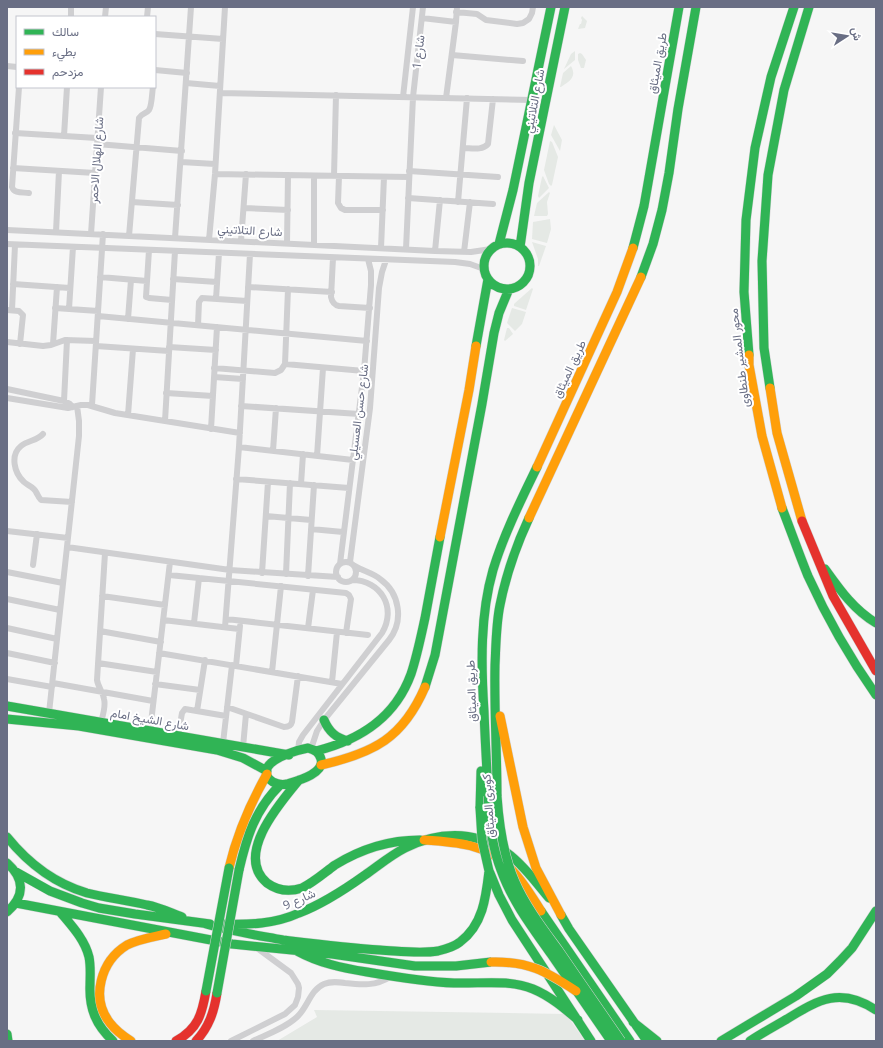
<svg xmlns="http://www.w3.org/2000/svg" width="883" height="1048" font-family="'Noto Sans',Vazirmatn,sans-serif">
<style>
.green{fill:#e5e9e5}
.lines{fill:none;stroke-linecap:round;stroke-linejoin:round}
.fast-casing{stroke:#d2d2d4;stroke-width:10}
.slow-casing{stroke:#d2d2d4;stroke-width:10}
.jam-casing{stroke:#d2d2d4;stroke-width:10}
.street{stroke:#cfcfd1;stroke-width:6}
.fast{stroke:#30b455;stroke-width:9}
.slow{stroke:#ff9f0a;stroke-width:9}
.jam{stroke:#e5322d;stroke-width:9}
.fast-bridge-casing{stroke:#d2d2d4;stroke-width:10;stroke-linecap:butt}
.slow-bridge-casing{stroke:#d2d2d4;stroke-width:10;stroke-linecap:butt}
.fast-bridge{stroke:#30b455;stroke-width:9}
.slow-bridge{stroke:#ff9f0a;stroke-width:9}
.labels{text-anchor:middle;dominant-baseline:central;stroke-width:4;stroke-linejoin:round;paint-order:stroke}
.street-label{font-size:12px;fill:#696e84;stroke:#fff}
</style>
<rect width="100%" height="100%" fill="#f6f6f6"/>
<path class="green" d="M582,16L587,21L585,28L578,29L580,24H581L582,20L581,18Z
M575,51V60L564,69L571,54Z
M580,53L582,54L586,60L584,68H581L578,60V54Z
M571,66C577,77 570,81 561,87H560L563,73Z
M554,125L562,140L560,151L551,135Z
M550,141L552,142L558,157L552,185L551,186L549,184L544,170Z
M543,176L549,188L539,198L538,196L542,177Z
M549,192L550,193L547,202L548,214L547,216H534L537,203Z
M550,219L551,229L547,243L532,239L533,222Z
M532,242L546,246L539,266H538V259Z
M532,288L533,289L526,310L514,306V304L515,303Z
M512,308L526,312L522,324L515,331L507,323Z
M507,328H509L513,334L505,341L504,340Z
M314,1010L566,1014L585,1041H277L317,1017Z"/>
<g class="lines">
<defs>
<path id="fast" d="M484 266a23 23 0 1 1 46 0a23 23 0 1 1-46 0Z
M499,244L513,190L551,7
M520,247L529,183L565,7
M633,248L644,206L679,7
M641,277L653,244L662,210L669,173L678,109L696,7
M476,346L488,279
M749,355L744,292L746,220L755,148L771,77L794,7
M770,388L764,348L762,261L768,175L784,90L809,7
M782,508C791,531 799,554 808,576C827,618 850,658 876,695
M825,569C840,590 854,610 876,623
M425,687L435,655L482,404L494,333L499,313L509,289
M7,706L289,755
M7,719L79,726L217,750L243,758L267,771
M324,720C329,732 336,738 348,741
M308,748C315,750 319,752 321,759C325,774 297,781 287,784C274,787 258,775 271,763C279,756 297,750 308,748Z
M316,751C360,740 395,718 411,674C417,656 421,636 425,618C430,591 435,564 440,537
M299,780C280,803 234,855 267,883C278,891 290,892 302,888C314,882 324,873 335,865C361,849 390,840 420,840
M488,796C487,768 485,740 484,711C481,665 480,615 493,570C504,534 521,500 537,467
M497,796C497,752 494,709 495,665C496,645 496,624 500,605C506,575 516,546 529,518
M480,808L481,771
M7,837C28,863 53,883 87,893C106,898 127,900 147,905C159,907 171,913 182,917
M7,863C25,879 25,896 7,912
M239,870C247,836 255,810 280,785
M16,872L50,891L82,903L99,908L135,914L210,924
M490,873L499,895L512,920L591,1041
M16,903L232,944L332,954L415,966H456L491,962
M541,911L630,1041
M61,913C72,926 85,940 89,957C91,967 90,976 90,985C89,1009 96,1025 113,1041
M561,915L569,929L647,1041
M203,923C229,931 256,935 283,940C316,944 348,948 380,950C399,951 419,954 438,951C446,949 454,947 460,942C483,925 486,897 489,871
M222,924C249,925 275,924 299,913C323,904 344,890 365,875C378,866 391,855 405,848C437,832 473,830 503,850C521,862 535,881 549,898
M297,951C319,963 342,968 367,972C396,977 425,982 454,983C481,984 508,979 533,989C550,996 564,1008 578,1020
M633,1022L657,1041
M7,1034L8,1041
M721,1041L796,996L827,974L840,961L852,948L876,911
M750,1041C762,1033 775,1026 787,1019C819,999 841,987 876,1010"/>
<path id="slow" d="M749,355V365L762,436L782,508
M770,388L777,433L802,521
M537,467L617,292L633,248
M529,518L641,277
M440,537L469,390L476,346
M500,716L523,827L536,868L561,915
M321,765C374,753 403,738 425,687
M424,840C456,842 487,844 510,868C523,881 532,897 541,911
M229,868C237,834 250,804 267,774
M131,1041C123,1036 116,1031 110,1023C90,998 101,961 127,945C139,939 153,937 166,934"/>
<path id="jam" d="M802,521L833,596L876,671
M176,1041C198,1029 202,1014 206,991
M196,1041C209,1027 214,1012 217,993"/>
</defs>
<use href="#fast" class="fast-casing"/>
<use href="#slow" class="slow-casing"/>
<use href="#jam" class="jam-casing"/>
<path class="street" d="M456,12L477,14L486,20L517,24L523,23L529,19L532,13L533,7
M71,17V7
M105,17L106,7
M147,17L148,7
M422,18L456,22
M155,34L223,39
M452,55L523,61
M7,66L17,67
M155,70L187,73
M186,83L220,86
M19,87L12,187C14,194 23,192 29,193
M220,93L532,100
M403,97L413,7
M446,98L456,22L457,7
M15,133L97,138
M64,136L67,87
M97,144L182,151
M463,148C471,148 482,151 488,144L493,99
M181,162L215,164
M13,168L95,173
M409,171L498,177
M215,174L409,177
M334,176L336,95
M339,176L338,203L341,208L345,210H383
M408,198L493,204
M132,202L178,205
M458,202L467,98
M244,208L288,210
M7,230L435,251L471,252L491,249
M56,232L59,171
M91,234L101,87
M129,236L139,118C142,113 146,114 149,110C152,106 152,92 153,87
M175,238L191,7
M209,240L215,174L225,7
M241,241L246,174
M287,243L288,175
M7,244L455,262L470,264L484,269
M314,245V176
M381,248L384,177
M406,249L413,97L423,7
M149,250L146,297L149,298L172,300
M435,251L440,200
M464,252L470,202
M333,258L331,297C332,302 334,305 339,306L370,308
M100,277L147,281
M173,279L217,282
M13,284L70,288
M248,287L332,292
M216,299L219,253
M55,308L98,311
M69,309L73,247
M7,310L19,311L23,315L20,344
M12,310L15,245
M98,316L367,341
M128,319L131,280
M198,325L199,302L202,298L247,301
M7,342L43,346L51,345L65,340L96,341
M53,344L57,287
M96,346L169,351
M169,347L216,350
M285,364L364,371
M214,368L275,373L281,370L285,364L288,289
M214,377L243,379
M7,389L64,401L70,404L73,407
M166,393L213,396
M7,398L68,408L81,405H88L115,413L240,433
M64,401L67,340
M92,405L103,234
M241,406L359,414
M128,415L133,349
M165,421L175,251
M211,429L217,327
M43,434C37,441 28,440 21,446C10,455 14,473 24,482C27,485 34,487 36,492C38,495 38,497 41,500L72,502
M239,447L353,460
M273,451L276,408
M317,456L323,368
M236,479L349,488
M301,484L303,454
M266,516L311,520
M311,529L343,532
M7,531L68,538
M67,547L230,570L338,577
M336 572a10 10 0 1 1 20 0a10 10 0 1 1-20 0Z
M350,562L370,408L379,288L382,272L386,260
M340,564L364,371L371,285V271L368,259
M33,565L37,534
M7,572L63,583
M262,573L268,482
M286,574L290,483
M169,575L346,593L349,595L351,599L346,633
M308,576L314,485
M102,596L165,605
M7,599L60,610
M226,619L368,635
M163,620L239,629
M194,623L199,578
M225,627L239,447L250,254
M7,628L57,639
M308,628L313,590
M100,631L161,642
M7,653L55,663
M159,653L342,684
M98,663L157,672
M236,666L240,626
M272,672L281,586
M7,679L52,687
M332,682L337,632
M53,683L153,701
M155,684L200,690
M227,707L284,727C288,727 291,726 292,722L298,676
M197,711L205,660
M49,713L79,436V421L77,406
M101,722C103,715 106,706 104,699C103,692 98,687 97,680L105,553
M150,731L170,562
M178,736L182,713L185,709L226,716
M223,743L232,665
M243,747L246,714
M311,749L317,731L324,720L389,640C404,621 400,593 380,579C373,573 363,571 355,566
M298,751L299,742L303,735L382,633C397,608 381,580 352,580
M231,1041L285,1014L295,1005L298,997L299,988L298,984L291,973L257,948
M253,1041C268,1034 285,1028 297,1017C308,1007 310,990 324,984C331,981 338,982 345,983C362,985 376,986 390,977"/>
<use href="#fast" class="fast"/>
<use href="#slow" class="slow"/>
<use href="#jam" class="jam"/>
<defs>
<path id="fast-bridge" d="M488,796C489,821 492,847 501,870C512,901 532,927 551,954C571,983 591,1012 611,1041
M497,796C499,825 503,855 515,882C526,907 543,929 559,951C580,981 600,1011 621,1041
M480,808L482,840L489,871
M206,991L229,868
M217,993L239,870"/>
<path id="slow-bridge" d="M491,962C528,961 546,971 576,991"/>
</defs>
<use href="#fast-bridge" class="fast-bridge-casing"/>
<use href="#slow-bridge" class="slow-bridge-casing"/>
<use href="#fast-bridge" class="fast-bridge"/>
<use href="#slow-bridge" class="slow-bridge"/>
</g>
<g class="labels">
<g class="street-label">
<text transform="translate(418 52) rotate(-83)">شارع 1</text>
<text transform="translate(657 63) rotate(-80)">طريق الميثاق</text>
<text transform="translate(534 101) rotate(-79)">شارع التلاتيني</text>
<text transform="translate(96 160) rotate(-86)">شارع الهلال الاحمر</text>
<text transform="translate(250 230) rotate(3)">شارع التلاتيني</text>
<text transform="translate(739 358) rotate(-97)">محور المشير طنطاوى</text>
<text transform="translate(569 369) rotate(-65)">طريق الميثاق</text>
<text transform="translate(358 412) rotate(-83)">شارع حسن العسيلي</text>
<text transform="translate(471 691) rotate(-92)">طريق الميثاق</text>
<text transform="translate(150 719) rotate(10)">شارع الشيخ امام</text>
<text transform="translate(488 806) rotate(-94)">كوبرى الميثاق</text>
<text transform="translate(299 899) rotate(-24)">شارع 9</text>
</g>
</g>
<rect width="883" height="1048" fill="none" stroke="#696e84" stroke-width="16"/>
<rect x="16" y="16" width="140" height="72" fill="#ffffff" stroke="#c3c5ce"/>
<rect x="24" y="29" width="20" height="6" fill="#30b455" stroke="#c3c5ce"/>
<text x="52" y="36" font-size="12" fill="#696e84">سالك</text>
<rect x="24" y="49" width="20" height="6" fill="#ff9f0a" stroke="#c3c5ce"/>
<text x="52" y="56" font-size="12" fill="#696e84">بطيء</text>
<rect x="24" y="69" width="20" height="6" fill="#e5322d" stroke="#c3c5ce"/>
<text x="52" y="76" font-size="12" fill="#696e84">مزدحم</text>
<g transform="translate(847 36) rotate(78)" stroke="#ffffff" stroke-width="3" paint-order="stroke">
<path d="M0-3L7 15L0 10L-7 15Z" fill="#696e84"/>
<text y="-6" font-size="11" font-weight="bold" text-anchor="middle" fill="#696e84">ش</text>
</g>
</svg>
